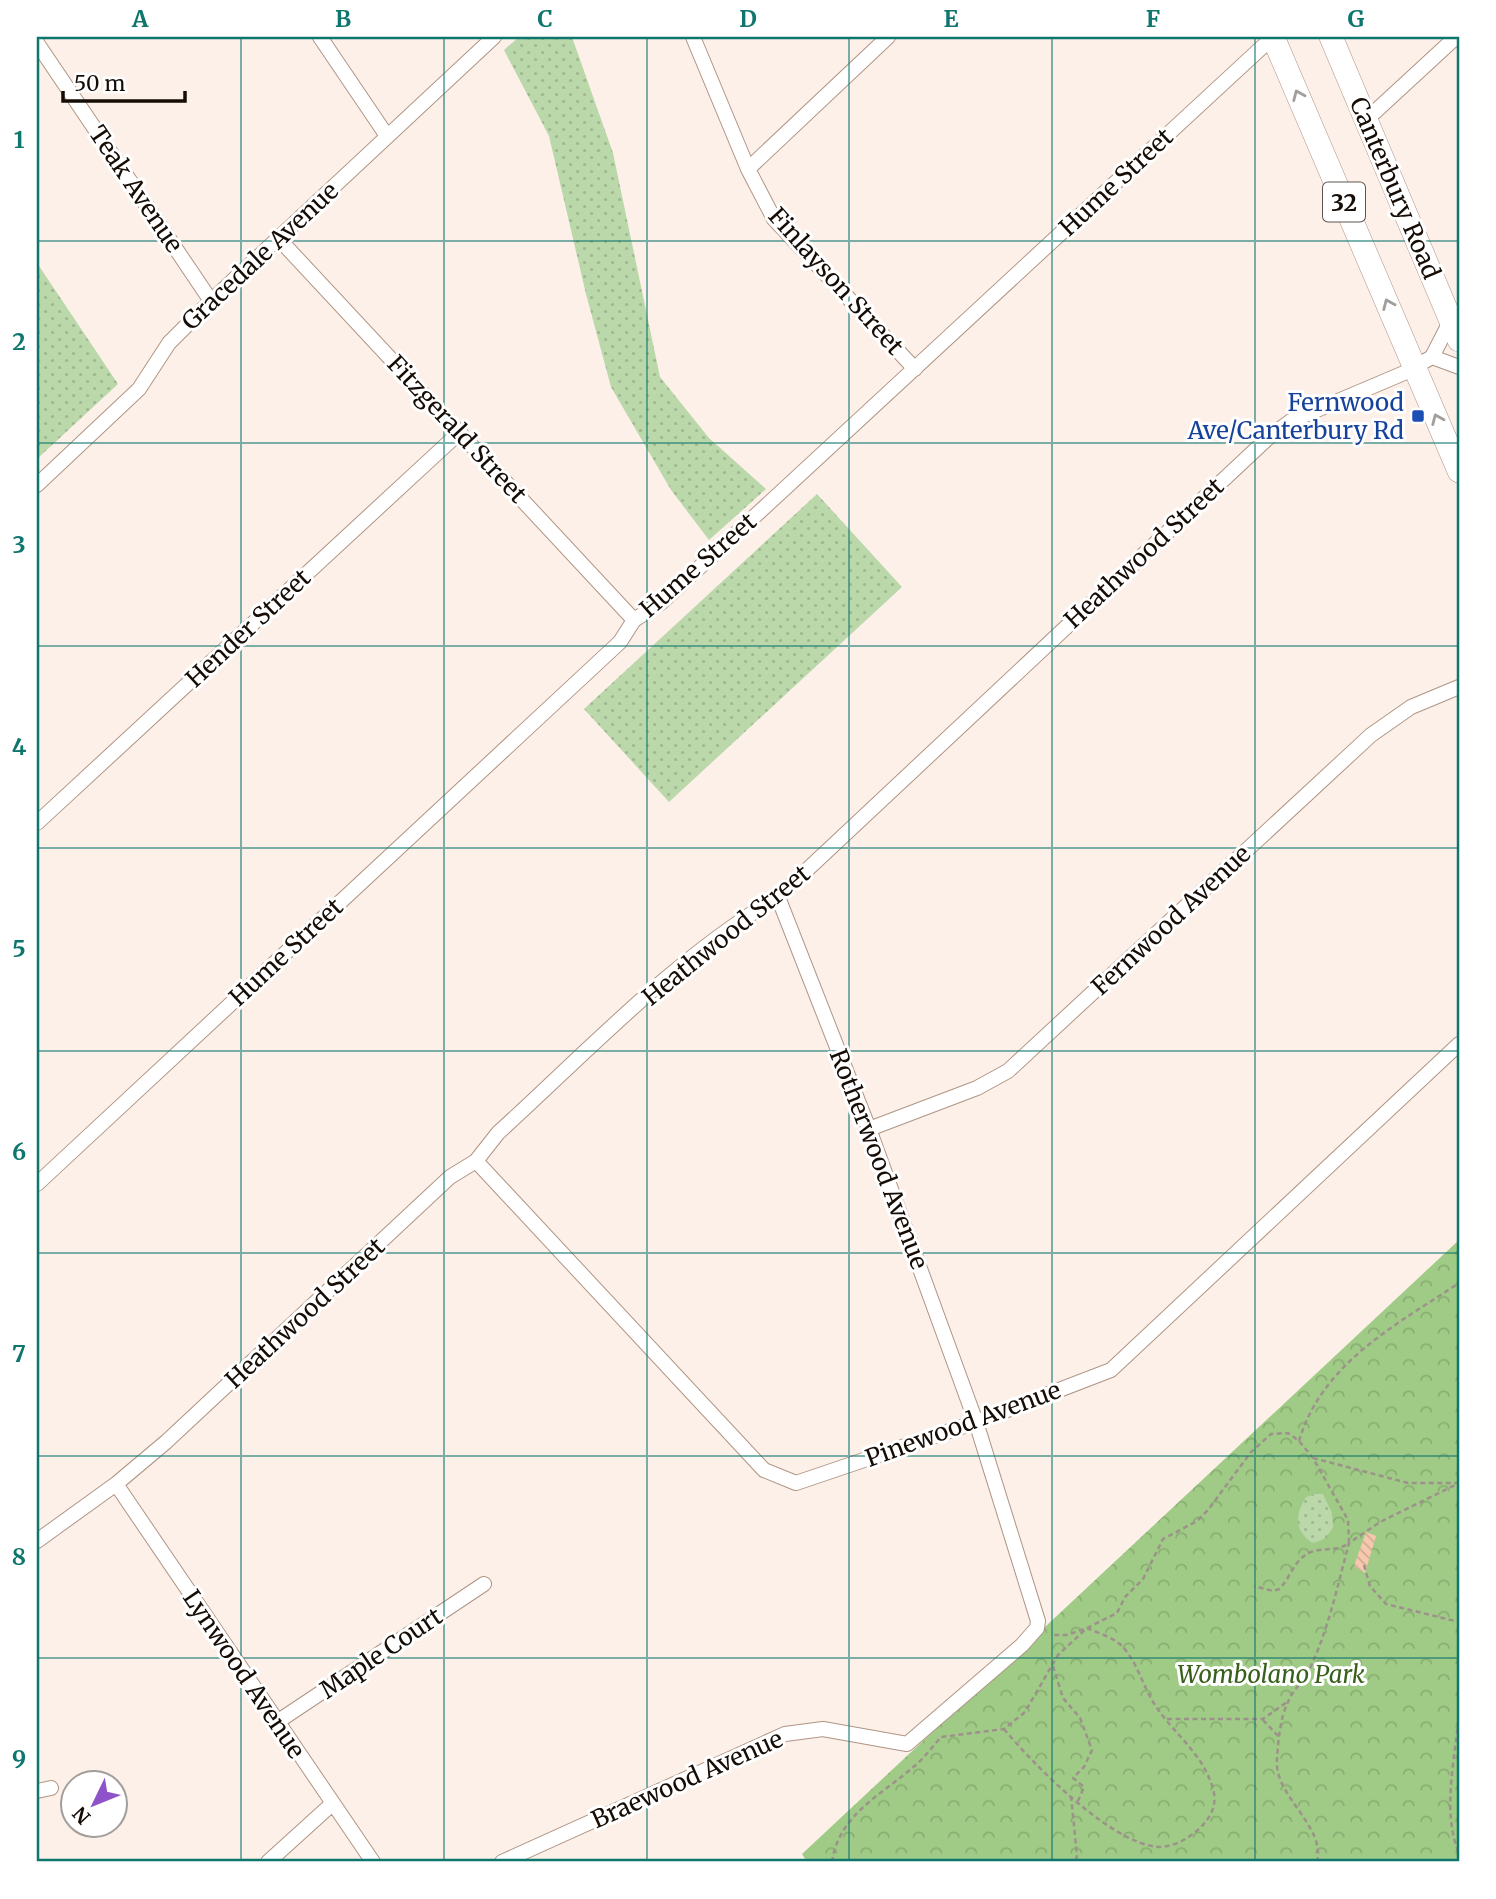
<svg xmlns="http://www.w3.org/2000/svg" width="1496" height="1899" font-family="Merriweather,serif">
<style>
.forest{fill:url(#forest-crowns)}
.park{fill:url(#park-dots)}
.building{fill:url(#building-back-hatch)}
.lines{fill:none;stroke-linecap:round;stroke-linejoin:round}
.minor-casing{stroke:#b09584;stroke-width:16}
.primary-casing{stroke:#b09584;stroke-width:24}
.path{stroke:#9d928b;stroke-width:2.5;stroke-dasharray:5 3.5;stroke-linecap:butt}
.minor{stroke:#fff;stroke-width:14}
.primary{stroke:#fff;stroke-width:23}
.oneway{stroke:#a19e9b}
.grid{fill:none;stroke:#0f766e;stroke-width:2;stroke-opacity:0.55}
.transit-dot{fill:#1a4fb4;stroke:#fff;stroke-width:2.5}
.labels{text-anchor:middle;dominant-baseline:central;stroke-width:6;stroke-linejoin:round;paint-order:stroke}
.shield{fill:#fff;stroke:#5b5551;stroke-width:2}
.shield-label{font-size:23px;font-weight:bold;fill:#150c06}
.street-label{font-size:24px;fill:#150c06;stroke:#fff}
.transit-label{font-size:24px;fill:#164399;stroke:#fff;text-anchor:end}
.park-label{font-size:24px;font-style:italic;fill:#39601a;stroke:#fff}
.neatline{fill:none;stroke:#0f766e;stroke-width:2.5}
.grid-label{font-size:23px;text-anchor:middle;font-weight:bold;fill:#0f766e}
</style>
<defs>
<pattern id="forest-crowns" width="20" height="18" patternUnits="userSpaceOnUse" patternTransform="scale(1.75)"><rect width="20" height="18" fill="#a0cb86"/><path d="M2 6a3 3 0 1 1 6 0M12 15a3 3 0 1 1 6 0" fill="none" stroke="#89ad72"/></pattern>
<pattern id="park-dots" width="8" height="8" patternUnits="userSpaceOnUse" patternTransform="scale(1.75)"><rect width="8" height="8" fill="#bbd8aa"/><path d="M2 2h.1M6 6h.1" fill="none" stroke="#a0b891" stroke-width="1.8" stroke-linecap="round"/></pattern>
<pattern id="building-back-hatch" width="6" height="6" patternUnits="userSpaceOnUse" patternTransform="scale(1.75)"><rect width="6" height="6" fill="#f6c9ae"/><path d="M-1 5l2 2M0 0l6 6M5-1l2 2" fill="none" stroke="#d2ab94"/></pattern>
</defs>
<rect width="100%" height="100%" fill="#fcf0e9"/>
<path class="forest" d="M1459,1240V1862H807L802,1854Z"/>
<path class="park" d="M519,37H572L613,153L660,377L709,438L766,489L709,540L671,490L611,387L586,294L549,136L504,50Z
M37,263L118,384L37,459Z
M817,494L902,587L669,802L584,709Z
M1315,1494H1323L1332,1513L1333,1528L1324,1539L1313,1543C1294,1531 1295,1515 1306,1497Z"/>
<path class="building" d="M1366,1532L1376,1536L1365,1573L1354,1566Z"/>
<g class="lines">
<defs>
<path id="minor" d="M320,37L387,136
M693,37L748,169L774,219L915,369
M37,43L211,301
M1366,120L1456,37
M748,169L888,37
M279,239L634,620
M1432,357L1459,367
M37,485L139,389L169,343L211,301L494,37
M37,823L460,432
M869,1129L977,1088L1008,1071L1371,735L1411,707L1459,687
M476,1161L764,1470L796,1483L976,1422L1111,1370L1459,1044
M37,1184L620,642L634,620L662,602L1273,37
M116,1484L373,1862
M37,1541L116,1484L166,1442L450,1177L476,1161L498,1133C587,1052 674,959 778,897L1268,438L1291,421L1404,373L1432,357L1451,320
M277,1722L484,1584
M37,1791L51,1788
M268,1862L332,1804
M502,1862L785,1734L823,1729L907,1744L1022,1645L1037,1628L1038,1621L976,1422L869,1129L778,897"/>
<path id="primary" d="M1273,37L1459,471
M1331,37L1459,340"/>
</defs>
<use href="#minor" class="minor-casing"/>
<use href="#primary" class="primary-casing"/>
<path class="path" d="M1299,1441C1322,1363 1396,1325 1459,1283
M1313,1458L1408,1483H1457
M1364,1565L1370,1586L1386,1604L1459,1622
M1053,1666L1063,1698L1080,1718L1092,1750L1084,1767L1073,1778L1084,1787L1078,1801
M1459,1712C1456,1756 1441,1811 1459,1853
M1167,1719H1263L1287,1702
M1263,1720L1280,1738
M1004,1729C1034,1765 1111,1844 1159,1847C1175,1847 1191,1837 1202,1826C1214,1813 1218,1800 1211,1783C1200,1751 1173,1733 1155,1705C1143,1687 1137,1661 1121,1645C1112,1637 1098,1633 1087,1628L1067,1635H1052
M1071,1796L1077,1856L1075,1862
M832,1862C839,1812 886,1793 919,1762C927,1754 934,1745 941,1737L1004,1729L1025,1712L1058,1655L1087,1628L1117,1613L1125,1597L1143,1579L1163,1539L1197,1521L1208,1510L1251,1452L1271,1434L1288,1433L1299,1441L1313,1458L1348,1520L1349,1543C1335,1553 1321,1546 1307,1554C1293,1562 1290,1579 1279,1589L1273,1591L1254,1586
M1317,1862C1326,1826 1274,1796 1277,1760C1278,1742 1280,1718 1288,1702C1293,1689 1306,1679 1311,1666C1329,1627 1338,1584 1349,1543L1380,1522L1459,1483"/>
<use href="#minor" class="minor"/>
<use href="#primary" class="primary"/>
</g>
<defs><path id="oneway-chevron" d="M-2-3.5L2.5 0L-2 3.5" fill="none" stroke-width="1.6" stroke-linecap="round" stroke-linejoin="round" transform="scale(1.75)"/></defs>
<g class="oneway">
<use href="#oneway-chevron" transform="translate(1298 95) rotate(-113)"/>
<use href="#oneway-chevron" transform="translate(1388 304) rotate(-113)"/>
<use href="#oneway-chevron" transform="translate(1437 419) rotate(-113)"/>
</g>
<path class="grid" d="M241,37V1862M444,37V1862M647,37V1862M849,37V1862M1052,37V1862M1255,37V1862M37,241H1459M37,443H1459M37,646H1459M37,848H1459M37,1051H1459M37,1253H1459M37,1456H1459M37,1658H1459"/>
<rect class="transit-dot" x="1411" y="409" width="14" height="14" rx="3.5"/>
<g class="labels">
<rect class="shield" x="1323" y="182.5" width="42" height="39" rx="5"/>
<g class="shield-label">
<text x="1344" y="202">32</text>
</g>
<g class="street-label">
<text transform="translate(1116 182) rotate(-43)">Hume Street</text>
<text transform="translate(1395 188) rotate(67)">Canterbury Road</text>
<text transform="translate(136 189) rotate(56)">Teak Avenue</text>
<text transform="translate(260 256) rotate(-43)">Gracedale Avenue</text>
<text transform="translate(836 281) rotate(48)">Finlayson Street</text>
<text transform="translate(457 429) rotate(47)">Fitzgerald Street</text>
<text transform="translate(1144 553) rotate(-43)">Heathwood Street</text>
<text transform="translate(698 565) rotate(-41)">Hume Street</text>
<text transform="translate(248 628) rotate(-43)">Hender Street</text>
<text transform="translate(1171 920) rotate(-43)">Fernwood Avenue</text>
<text transform="translate(726 935) rotate(-39)">Heathwood Street</text>
<text transform="translate(286 952) rotate(-43)">Hume Street</text>
<text transform="translate(879 1159) rotate(69)">Rotherwood Avenue</text>
<text transform="translate(305 1313) rotate(-43)">Heathwood Street</text>
<text transform="translate(963 1424) rotate(-20)">Pinewood Avenue</text>
<text transform="translate(381 1653) rotate(-34)">Maple Court</text>
<text transform="translate(244 1674) rotate(56)">Lynwood Avenue</text>
<text transform="translate(687 1779) rotate(-24)">Braewood Avenue</text>
</g>
<g class="transit-label">
<text x="1404" y="402">Fernwood<tspan x="1404" dy="28">Ave/Canterbury Rd</tspan></text>
</g>
<g class="park-label">
<text x="1271" y="1674">Wombolano Park</text>
</g>
</g>
<rect width="1496" height="1899" fill="none" stroke="#ffffff" stroke-width="77"/>
<g transform="translate(94 1804) rotate(227)"><circle r="33" fill="#ffffff" stroke="#a19e9b" stroke-width="2"/>
<path d="M0-5L12 26L0 18L-12 26Z" fill="#8e52c9"/>
<text y="-10" font-size="19" font-weight="bold" text-anchor="middle" fill="#150c06">N</text>
</g>
<path d="M63 91v10h122v-10" fill="none" stroke="#150c06" stroke-width="3.5"/>
<text x="74" y="91" font-size="21" fill="#150c06" stroke="#ffffff" stroke-width="5" paint-order="stroke">50 m</text>
<rect x="38" y="38" width="1420" height="1822" class="neatline"/>
<g class="grid-label">
<text x="140" y="27">A</text>
<text x="343" y="27">B</text>
<text x="545" y="27">C</text>
<text x="748" y="27">D</text>
<text x="951" y="27">E</text>
<text x="1153" y="27">F</text>
<text x="1356" y="27">G</text>
<text x="19" y="148">1</text>
<text x="19" y="350">2</text>
<text x="19" y="553">3</text>
<text x="19" y="755">4</text>
<text x="19" y="957">5</text>
<text x="19" y="1160">6</text>
<text x="19" y="1362">7</text>
<text x="19" y="1565">8</text>
<text x="19" y="1767">9</text>
</g>
</svg>
